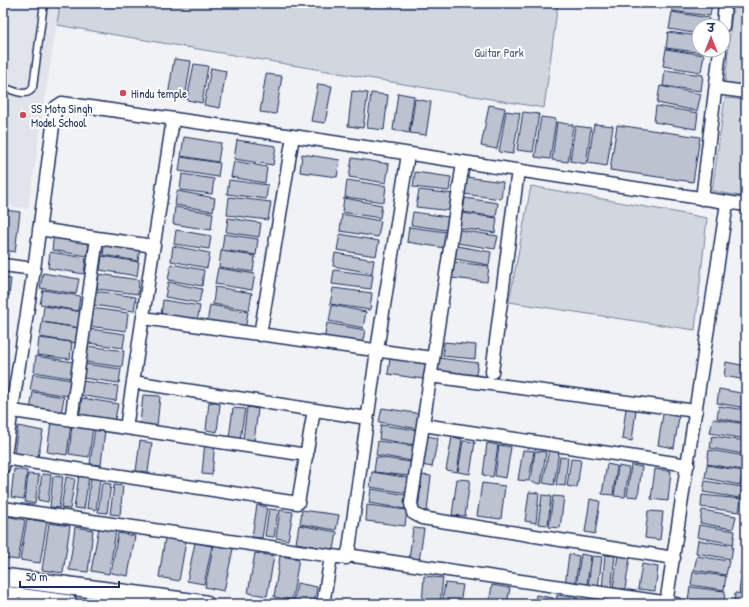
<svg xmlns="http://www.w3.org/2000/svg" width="749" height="607" font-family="'Patrick Hand','Playpen Sans Deva',sans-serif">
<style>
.built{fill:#e1e4ea}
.green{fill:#d2d6df;stroke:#76829e}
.building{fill:#bcc2d0;stroke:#1b2f5e}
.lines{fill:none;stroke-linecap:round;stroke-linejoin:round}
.lane-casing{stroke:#1b2f5e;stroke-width:9}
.street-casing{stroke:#1b2f5e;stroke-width:15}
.secondary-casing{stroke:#1b2f5e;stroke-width:20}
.lane{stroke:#fff;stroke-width:6}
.street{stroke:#fff;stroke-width:12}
.secondary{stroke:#fff;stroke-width:17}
.poi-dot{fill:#d1495b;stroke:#fff;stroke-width:1.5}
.labels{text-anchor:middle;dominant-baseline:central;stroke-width:4;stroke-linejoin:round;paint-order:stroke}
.park-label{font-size:12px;fill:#49597e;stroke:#fff}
.poi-label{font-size:12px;fill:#1b2f5e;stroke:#fff;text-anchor:start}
</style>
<rect width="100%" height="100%" fill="#f1f2f5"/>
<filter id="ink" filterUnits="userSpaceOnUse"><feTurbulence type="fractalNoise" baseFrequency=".025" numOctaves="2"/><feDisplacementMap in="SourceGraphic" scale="8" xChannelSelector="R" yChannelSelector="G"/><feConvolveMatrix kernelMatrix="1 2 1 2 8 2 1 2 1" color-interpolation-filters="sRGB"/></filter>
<g filter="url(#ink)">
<path class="built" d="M3,3H60L28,209L3,205Z"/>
<path class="green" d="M60,3H558L544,108L57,25Z
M733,3H746V86L725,83Z
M725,98L746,100V197L712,191Z
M531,186L707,218L695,330L509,302Z"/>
<path class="building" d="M673,3H712L710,16L672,11Z
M672,12L709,18L707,26H699V34L669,29Z
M668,32L699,36V50H704V53L666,48Z
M666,49L704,55L701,72L663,66Z
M174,59L191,61L185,99L168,96Z
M194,64L208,66L202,103L187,100Z
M211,68L226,71L220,108L204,105Z
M665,70L703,75L701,91L663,86Z
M266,74L282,76L276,114L260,112Z
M318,84L332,86L325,123L311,121Z
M660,86L701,94L697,111L657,103Z
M352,91L368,93L363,128L348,126Z
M371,93L388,95L384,130L367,128Z
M398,93L414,96L409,133L393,130Z
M415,99L431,102L426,135L410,133Z
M489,105L505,108L497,149L481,146Z
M656,106L698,113L696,129L654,122Z
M506,111L520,113L513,154L499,152Z
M523,112L539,114L533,152L517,150Z
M541,117L556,119L550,159L535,157Z
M557,122L573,125L568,162L552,160Z
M594,124L613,126L607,166L588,163Z
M617,125L700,137L693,182L610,170Z
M575,126L591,128L586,164L570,161Z
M184,137L221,143L218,162L181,156Z
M237,140L276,146L273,165L234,159Z
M302,154L340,160L337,177L300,172Z
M181,157L220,163L218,177L179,171Z
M352,158L389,164L386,183L349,177Z
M234,161L267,167L265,183L231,177Z
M415,172L451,177L449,191L413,187Z
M182,174L214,179L212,194L180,190Z
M466,177L503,182L501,199L464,194Z
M229,180L268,185L266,199L227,194Z
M347,180L386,186L384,202L345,197Z
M419,190L454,194L452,211L416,207Z
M177,191L215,198L213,211L175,205Z
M229,197L271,202L268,220L227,215Z
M344,198L382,205L380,218L342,212Z
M465,198L498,203L496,217L463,212Z
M175,207L213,213L211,230L173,224Z
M5,210L20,212L15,252L3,250V225Z
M413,212L448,217L446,230L411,225Z
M462,213L497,218L495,233L460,228Z
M342,214L381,221L378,237L340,231Z
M228,218L261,223L259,237L226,232Z
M409,227L447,232L445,248L407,242Z
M176,230L211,236L209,249L174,244Z
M459,230L498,236L495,249L457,243Z
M54,233L90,239L87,256L52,250Z
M746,233V266L742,265Z
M224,234L258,239L256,255L222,250Z
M340,234L379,241L376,256L337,250Z
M105,241L140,248L138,261L103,255Z
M173,246L210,253L207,268L171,261Z
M457,246L491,252L489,265L455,259Z
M221,251L255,256L253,272L219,267Z
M50,252L86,258L84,274L48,268Z
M335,253L374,260L372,273L333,266Z
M102,256L139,262L137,276L100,270Z
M454,262L489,266L487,282L452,278Z
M171,264L204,270L202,286L168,280Z
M218,268L255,274L252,290L215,284Z
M334,270L373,275L371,289L332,284Z
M43,273L79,279L76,294L40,288Z
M99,274L139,280L138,294L97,289Z
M3,278L11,279L9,296L3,295Z
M168,282L202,289L199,303L165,297Z
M215,287L252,293L249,310L213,304Z
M333,288L372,293L370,310L330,304Z
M43,290L80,296L78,311L40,304Z
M95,291L136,297L134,311L93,305Z
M3,298L7,299L5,316H3Z
M163,300L200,306L197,322L161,316Z
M210,305L248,312L245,330L207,323Z
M332,305L366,312L363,328L329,321Z
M44,306L83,312L80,328L42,322Z
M91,308L128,313L126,331L88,326Z
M3,317L6,318L3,335Z
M42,322L79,328L77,343L40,337Z
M327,323L365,330L362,346L324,340Z
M90,329L125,334L123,348L88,343Z
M39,338L72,342L70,359L37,355Z
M444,342L476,345L475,359L443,356Z
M88,346L124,351L122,367L85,362Z
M36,356L73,362L70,378L34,372Z
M390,358L426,363L423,379L388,374Z
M439,358L478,363L475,379L437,374Z
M726,362L746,366V380L724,376Z
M85,364L121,369L119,383L83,378Z
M33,374L72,380L69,396L30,390Z
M82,381L118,386L116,401L79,395Z
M719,389L746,394V408L717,403Z
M33,392L64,397L61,415L30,410Z
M143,395L160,396L157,426L140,424Z
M82,398L118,404L114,424L79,418Z
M209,402L220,404L217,432L206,430Z
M719,406L746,410V423L717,418Z
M247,407L258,409L254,441L243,439Z
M233,408L245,409L240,439L229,438Z
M382,408L422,414L419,429L379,422Z
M626,408L636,410L632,441L622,439Z
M663,414L679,417L674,448L658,445Z
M713,419L746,424V439L710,433Z
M51,422L71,424L67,455L47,452Z
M72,425L93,427L89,457L69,454Z
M381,425L417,430L415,445L379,439Z
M18,426L43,431L38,457L14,453Z
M95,428L105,430L101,465L90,464Z
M427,436L438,438L432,467L422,465Z
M712,436L746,441L744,454L710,448Z
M452,437L462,439L457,472L446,470Z
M140,441L152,443L148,472L136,471Z
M205,441L215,442L212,475L202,474Z
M378,441L415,446L412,461L376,455Z
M463,441L475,442L470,474L458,472Z
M487,443L498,445L493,477L483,475Z
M499,445L511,447L506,478L495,476Z
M549,449L559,451L554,485L543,483Z
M523,450L534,451L529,481L518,480Z
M709,450L745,456L743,470L707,464Z
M535,451L546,452L541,484L531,482Z
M376,457L411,462L409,476L374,472Z
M560,457L568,458L565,486L556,485Z
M571,459L581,460L577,488L567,486Z
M607,464L617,466L613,495L602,494Z
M631,465L642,467L638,497L627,496Z
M707,465L743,471L740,485L705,478Z
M618,466L629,468L625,497L614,496Z
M14,469L27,471L24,499L11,497Z
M655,469L671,471L668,501L651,499Z
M372,472L410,478L407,493L370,487Z
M28,474L39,475L35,504L25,502Z
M42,474L51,475L48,502L38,500Z
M79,475L89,476L84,509L74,508Z
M422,475L431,476L427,511L418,510Z
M53,476L63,477L59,508L50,507Z
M66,477L75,479L70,509L61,508Z
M91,477L100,479L96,510L87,508Z
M457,479L470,480L465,516L452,515Z
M705,481L742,487L740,498L703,492Z
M102,483L111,484L107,513L98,512Z
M482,483L505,486L501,519L477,516Z
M114,485L123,486L120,515L110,514Z
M371,489L407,495L405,509L369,503Z
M529,492L539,493L536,523L525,521Z
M542,495L551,496L548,525L538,524Z
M702,495L741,499L739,512L701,507Z
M553,496L564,497L560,528L549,527Z
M590,499L600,501L595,534L585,532Z
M257,505L267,507L262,538L252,537Z
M367,505L407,510L405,526L366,521Z
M269,509L278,510L274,537L265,536Z
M280,510L293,512L288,540L276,538Z
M302,510L339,515L336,530L300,524Z
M702,510L736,516L733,529L700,523Z
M648,511L663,512L660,540L645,538Z
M6,516L25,520L18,560L3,558V533Z
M27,519L47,522L40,563L20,560Z
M49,523L70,526L63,573L42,570Z
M299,525L337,532L334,550L296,543Z
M699,525L735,531L733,544L697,537Z
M75,527L93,530L88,572L69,570Z
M99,527L116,530L109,574L91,571Z
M413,528L424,529L419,561L409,560Z
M118,533L135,536L128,576L111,573Z
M165,538L186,541L179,581L159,577Z
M698,540L733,546L731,559L696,553Z
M195,543L212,546L204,584L187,581Z
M214,544L233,549L224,591L205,587Z
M255,553L274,556L267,596L248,593Z
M569,554L579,556L575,586L565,585Z
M581,554L591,556L586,590L576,588Z
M605,555L615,556L611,590L602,589Z
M618,555L630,557L625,589L613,588Z
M280,556L299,559L292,600L274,597Z
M592,556L602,557L598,588L588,587Z
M697,556L729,561L726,575L694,570Z
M743,558L746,559V575L740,574Z
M642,564L658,567L655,591L638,589Z
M693,572L726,576L724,590L691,585Z
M424,576L443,578L440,604H422Z
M741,578H746V593L739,592Z
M297,583L317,587L314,604L294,601Z
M445,583L463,585L460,604H442Z
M492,585L510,588L507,604H489Z
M690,587L725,591L724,604L688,600Z
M735,593L746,594V604H734Z
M536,595L553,598L552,604H535Z
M557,595L578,598L577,604H556Z
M580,601L599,604H580Z"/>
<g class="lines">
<defs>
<path id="lane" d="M3,87C13,90 28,99 33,87L44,3"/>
<path id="street" d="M723,26L725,3
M716,88L746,92
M463,163L411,503L413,513L422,518L674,558
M702,199L720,50
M39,229L97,238
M3,265L34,269
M143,318L432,358
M260,335L293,136
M492,372L518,170
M430,376L696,411
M133,382L367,418
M13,411L307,455
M71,420L97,238L154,246
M423,425L688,465
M126,428L173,119
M4,458L298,503L314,410
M3,467L34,269L55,111L56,107L62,103L293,136L746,205
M3,508L346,558L349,549L377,350L408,154
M347,555L676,604
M323,604L331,557
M666,604L727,203"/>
<path id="secondary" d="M3,577L205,604
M3,595L69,604"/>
</defs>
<use href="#lane" class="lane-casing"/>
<use href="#street" class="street-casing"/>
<use href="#secondary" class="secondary-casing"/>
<use href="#lane" class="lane"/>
<use href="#street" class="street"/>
<use href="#secondary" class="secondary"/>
</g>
</g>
<g class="poi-dot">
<circle cx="123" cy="93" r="4"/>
<circle cx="23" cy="115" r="4"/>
</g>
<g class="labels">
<g class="park-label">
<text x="499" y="52">Guitar Park</text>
</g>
<g class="poi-label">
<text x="131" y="93">Hindu temple</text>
<text x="31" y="108">SS Mota Singh<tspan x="31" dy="14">Model School</tspan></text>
</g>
</g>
<rect width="749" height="607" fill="none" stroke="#fff" stroke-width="16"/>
<rect x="8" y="8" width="733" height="591" fill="none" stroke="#1b2f5e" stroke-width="1.5" filter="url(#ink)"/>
<g transform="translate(711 38)"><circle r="19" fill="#ffffff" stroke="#a4acbf"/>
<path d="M0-3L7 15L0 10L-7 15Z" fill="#d1495b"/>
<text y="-6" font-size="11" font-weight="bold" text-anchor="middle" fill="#1b2f5e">उ</text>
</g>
<path d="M20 581v6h99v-6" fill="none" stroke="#1b2f5e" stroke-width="2"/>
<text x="26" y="581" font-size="12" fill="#1b2f5e" stroke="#ffffff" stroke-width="3" paint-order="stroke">50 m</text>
</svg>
